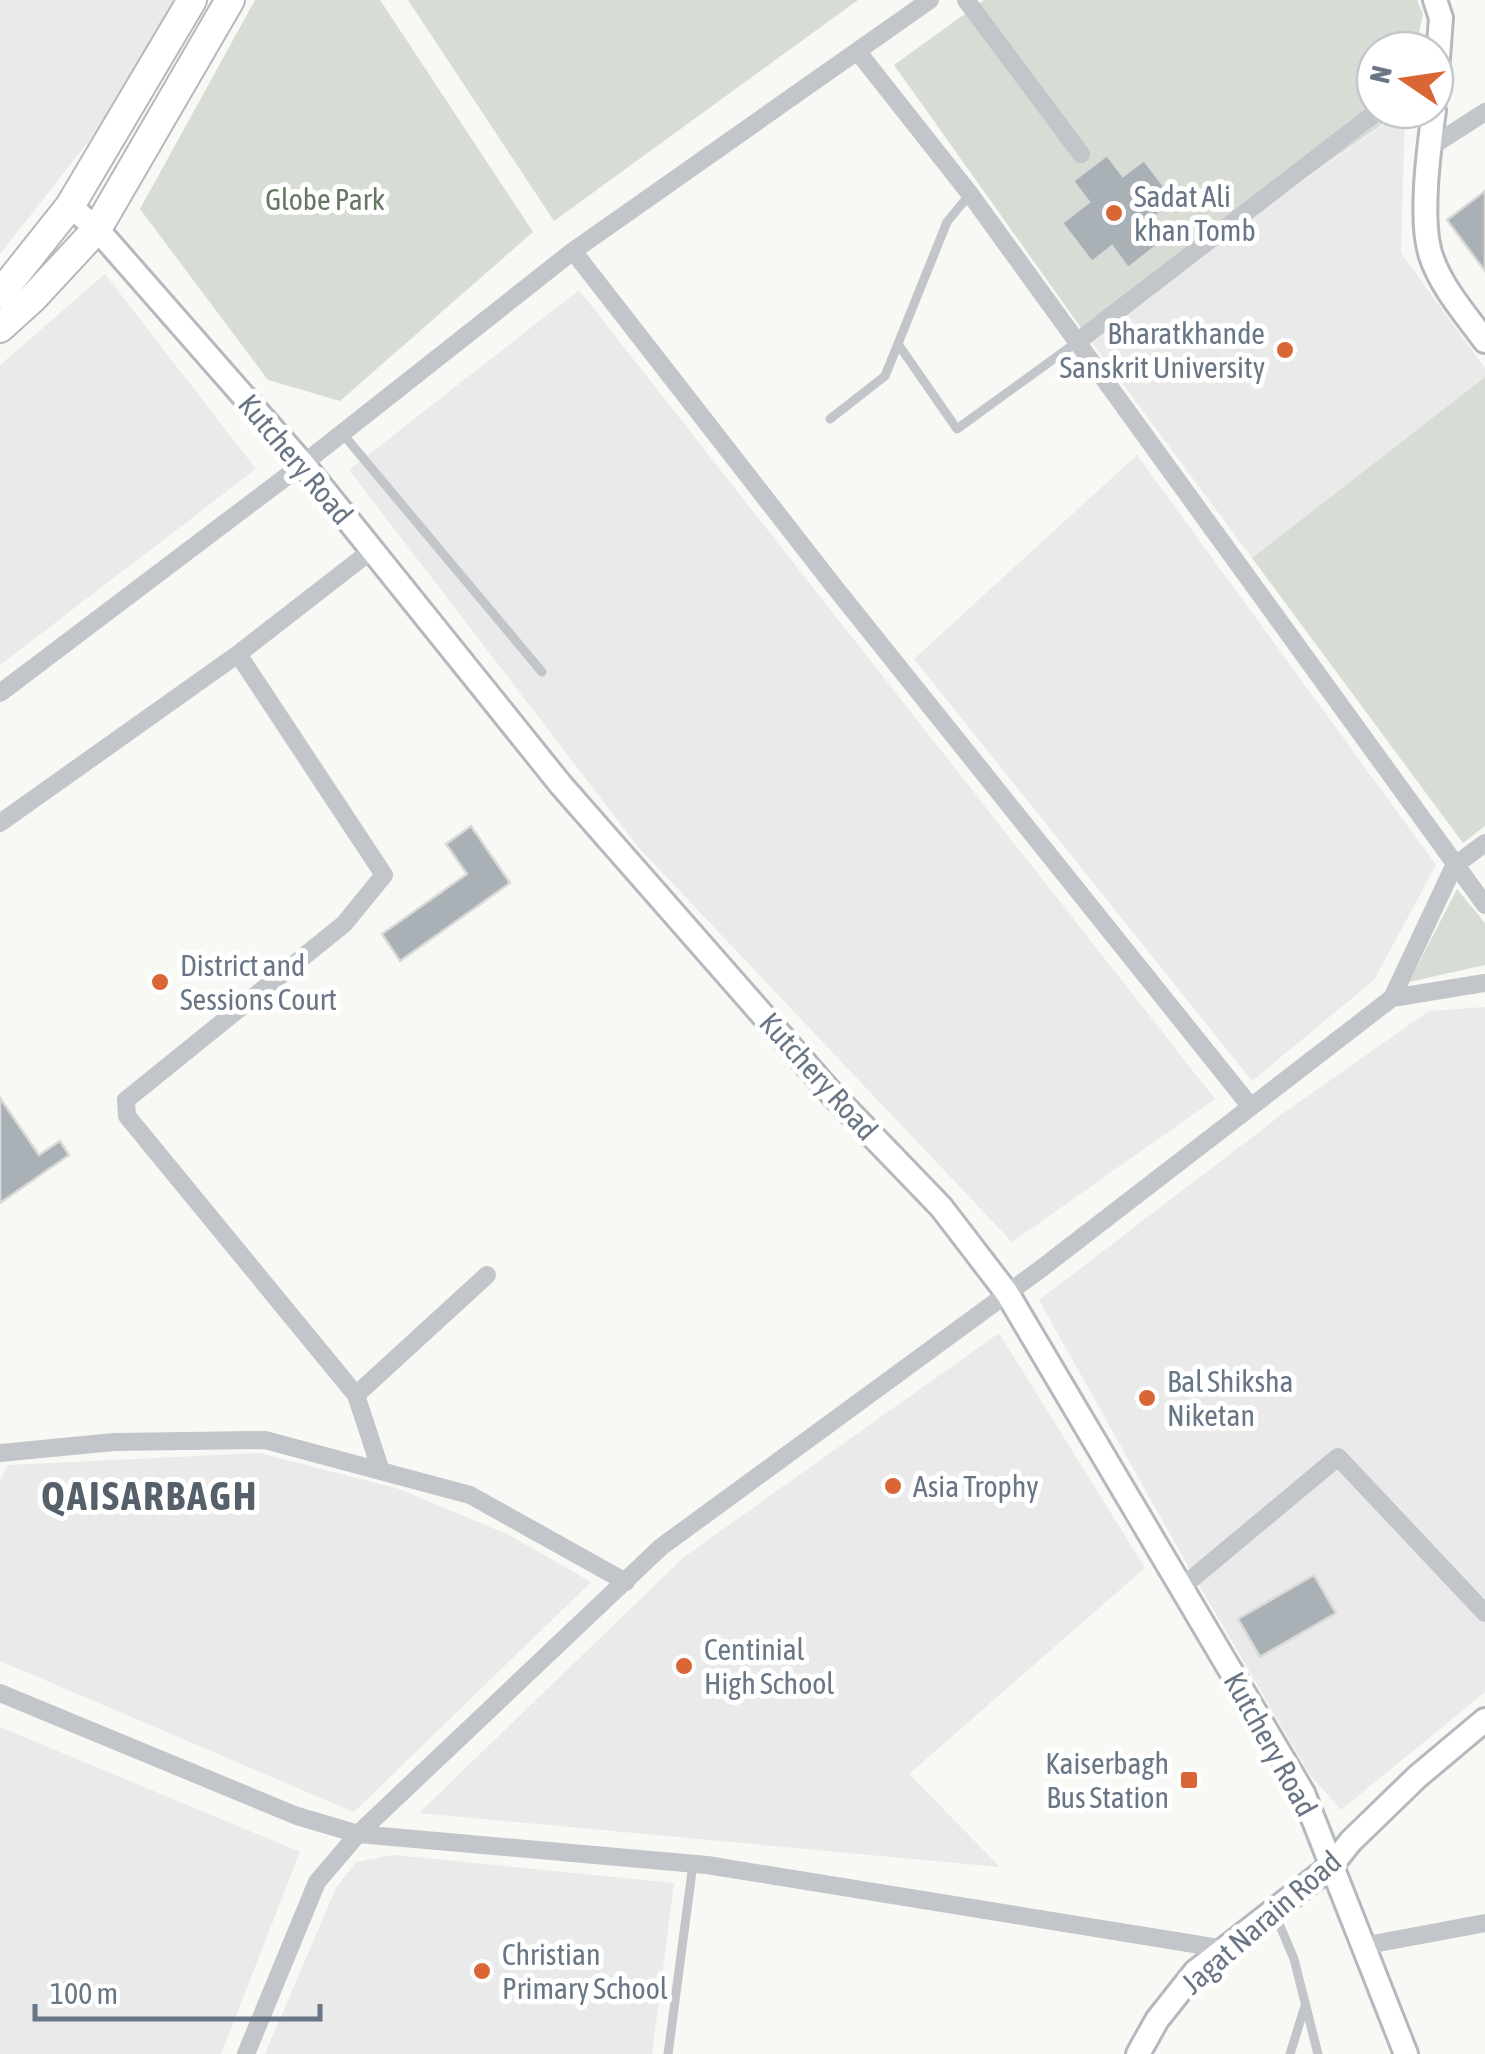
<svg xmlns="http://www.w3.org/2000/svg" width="1485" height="2054" font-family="'Asap Condensed',sans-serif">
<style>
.built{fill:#e9eae9}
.green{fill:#d7ddd5}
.building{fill:#a9b0b6;stroke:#d9dad8;stroke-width:2.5}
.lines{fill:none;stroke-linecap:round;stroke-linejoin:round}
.secondary-casing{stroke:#b4b9be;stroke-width:28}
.primary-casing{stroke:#b5b9bd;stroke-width:32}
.lane{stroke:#c2c5c9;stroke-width:9}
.street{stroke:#c2c5c9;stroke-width:18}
.secondary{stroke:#fff;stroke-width:22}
.primary{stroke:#fff;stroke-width:28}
.poi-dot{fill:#d96634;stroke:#fff;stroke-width:4}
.labels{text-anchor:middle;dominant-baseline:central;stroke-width:10;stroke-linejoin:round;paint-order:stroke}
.poi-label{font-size:30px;fill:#697685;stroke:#fff;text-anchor:start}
.park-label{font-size:30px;fill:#667763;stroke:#fff}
.street-label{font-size:30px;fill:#697685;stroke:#fff}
.district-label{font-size:40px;font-weight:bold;letter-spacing:2.5px;fill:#56606a;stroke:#fff}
</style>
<rect width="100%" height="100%" fill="#f8f8f5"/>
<path class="built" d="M0,0H184L146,68L0,254Z
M1405,110L1401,253L1485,368V377L1252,558L1084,332Z
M105,274L256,469L0,665V365Z
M579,290L1215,1099L1012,1242L639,848L349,470Z
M1137,455L1436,865L1374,980L1252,1081L914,659Z
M1485,1007V1692L1341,1810L1310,1775L1188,1566L1039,1300L1285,1112L1429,1011Z
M999,1333L1145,1568L909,1774L1000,1867L419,1813L684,1557Z
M259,1453L399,1489L509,1535L591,1582L354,1812L0,1661V1480L8,1465Z
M0,1727L300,1852L221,2054H0Z
M394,1855L674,1883L652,2054H265L336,1888L356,1862Z"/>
<path class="green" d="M255,0H380L533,232L340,401L268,380L140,209Z
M408,0H858L554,221Z
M984,0H1417L1423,14L1415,50H1375V110H1403L1084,332L894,65Z
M1485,377V826L1463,843L1252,558Z
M1457,889L1485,923V965L1409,982Z"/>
<path class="building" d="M1107,155L1123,176L1144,160L1175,201L1153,218L1168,237L1128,268L1112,246L1092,262L1062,223L1089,202L1073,181Z
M1485,191V271L1447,220Z
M471,826L510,883L400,961L382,934L467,874L446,844Z
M0,1098L39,1155L60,1141L69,1155L0,1203Z
M1314,1575L1336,1613L1260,1657L1238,1619Z"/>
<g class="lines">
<defs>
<path id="secondary" d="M1435,97L1441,18L1435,0
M1434,110C1429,148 1419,221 1431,256C1441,287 1466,315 1485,341
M70,206L97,229L303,464L561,785L832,1094L941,1207L1007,1293L1303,1793L1406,2054
M1138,2054L1157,2020L1195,1972L1331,1866L1351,1841L1417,1777L1485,1720"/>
<path id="primary" d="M0,294L70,206L192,0
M0,328L32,299L97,229L230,0"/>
</defs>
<use href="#secondary" class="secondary-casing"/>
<use href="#primary" class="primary-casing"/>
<path class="lane" d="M898,344L957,429L1077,342
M830,419L885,376L947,222L970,194
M342,433L542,672
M1275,1914L1294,1959L1318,2054
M668,2054L693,1864
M1290,2054L1304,2009"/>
<path class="street" d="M966,0L1081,154
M858,52L970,194L1485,905
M1429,148L1485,112
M573,251L833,585L1251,1107
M1077,342L1379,110
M238,654L384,875L344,924L126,1100L127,1116L356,1395L381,1471
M0,693L303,464L573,251L930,0
M0,823L238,654L372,550
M1392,998L1485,983
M356,1395L487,1275
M0,1453L114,1442L265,1440L470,1495L626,1582
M1182,1587L1338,1457L1485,1613
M0,1693L297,1816L358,1834L707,1865L1225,1949
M1362,1946L1485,1923
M246,2054L317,1882L358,1834L661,1547L1042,1268L1392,998L1454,866L1485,843"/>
<use href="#secondary" class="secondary"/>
<use href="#primary" class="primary"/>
</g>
<g class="poi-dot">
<circle cx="1114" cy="213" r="10"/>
<circle cx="1285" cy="350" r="10"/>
<circle cx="160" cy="982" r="10"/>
<circle cx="1147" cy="1398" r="10"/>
<circle cx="893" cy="1486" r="10"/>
<circle cx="684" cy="1666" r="10"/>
<rect x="1179" y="1770" width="20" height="20" rx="5"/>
<circle cx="482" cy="1971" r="10"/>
</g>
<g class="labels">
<g class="poi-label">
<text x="1134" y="196">Sadat Ali<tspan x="1134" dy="34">khan Tomb</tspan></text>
<text x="1265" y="333" text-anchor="end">Bharatkhande<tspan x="1265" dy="34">Sanskrit University</tspan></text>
<text x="180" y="965">District and<tspan x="180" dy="34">Sessions Court</tspan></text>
<text x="1167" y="1381">Bal Shiksha<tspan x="1167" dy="34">Niketan</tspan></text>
<text x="913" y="1486">Asia Trophy</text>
<text x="704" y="1649">Centinial<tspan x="704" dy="34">High School</tspan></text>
<text x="1169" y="1763" text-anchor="end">Kaiserbagh<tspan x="1169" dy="34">Bus Station</tspan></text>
<text x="502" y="1954">Christian<tspan x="502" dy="34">Primary School</tspan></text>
</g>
<g class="park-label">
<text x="325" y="199">Globe Park</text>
</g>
<g class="street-label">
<text transform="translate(296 459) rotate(50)">Kutchery Road</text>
<text transform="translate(819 1076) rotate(48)">Kutchery Road</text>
<text transform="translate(1271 1744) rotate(61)">Kutchery Road</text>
<text transform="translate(1261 1922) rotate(-41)">Jagat Narain Road</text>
</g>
<g class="district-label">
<text x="150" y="1495">QAISARBAGH</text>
</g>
</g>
<g transform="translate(1405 80) rotate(283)"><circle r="48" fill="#ffffff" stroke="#c3c8ce" stroke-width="2.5"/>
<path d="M0-8L18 38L0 25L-18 38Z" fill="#d96634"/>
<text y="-15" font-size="28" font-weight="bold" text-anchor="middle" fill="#697685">N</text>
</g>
<path d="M35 2004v15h285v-15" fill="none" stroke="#697685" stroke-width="5"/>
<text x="50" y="2004" font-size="30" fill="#697685" stroke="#ffffff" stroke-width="8" paint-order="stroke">100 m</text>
</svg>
